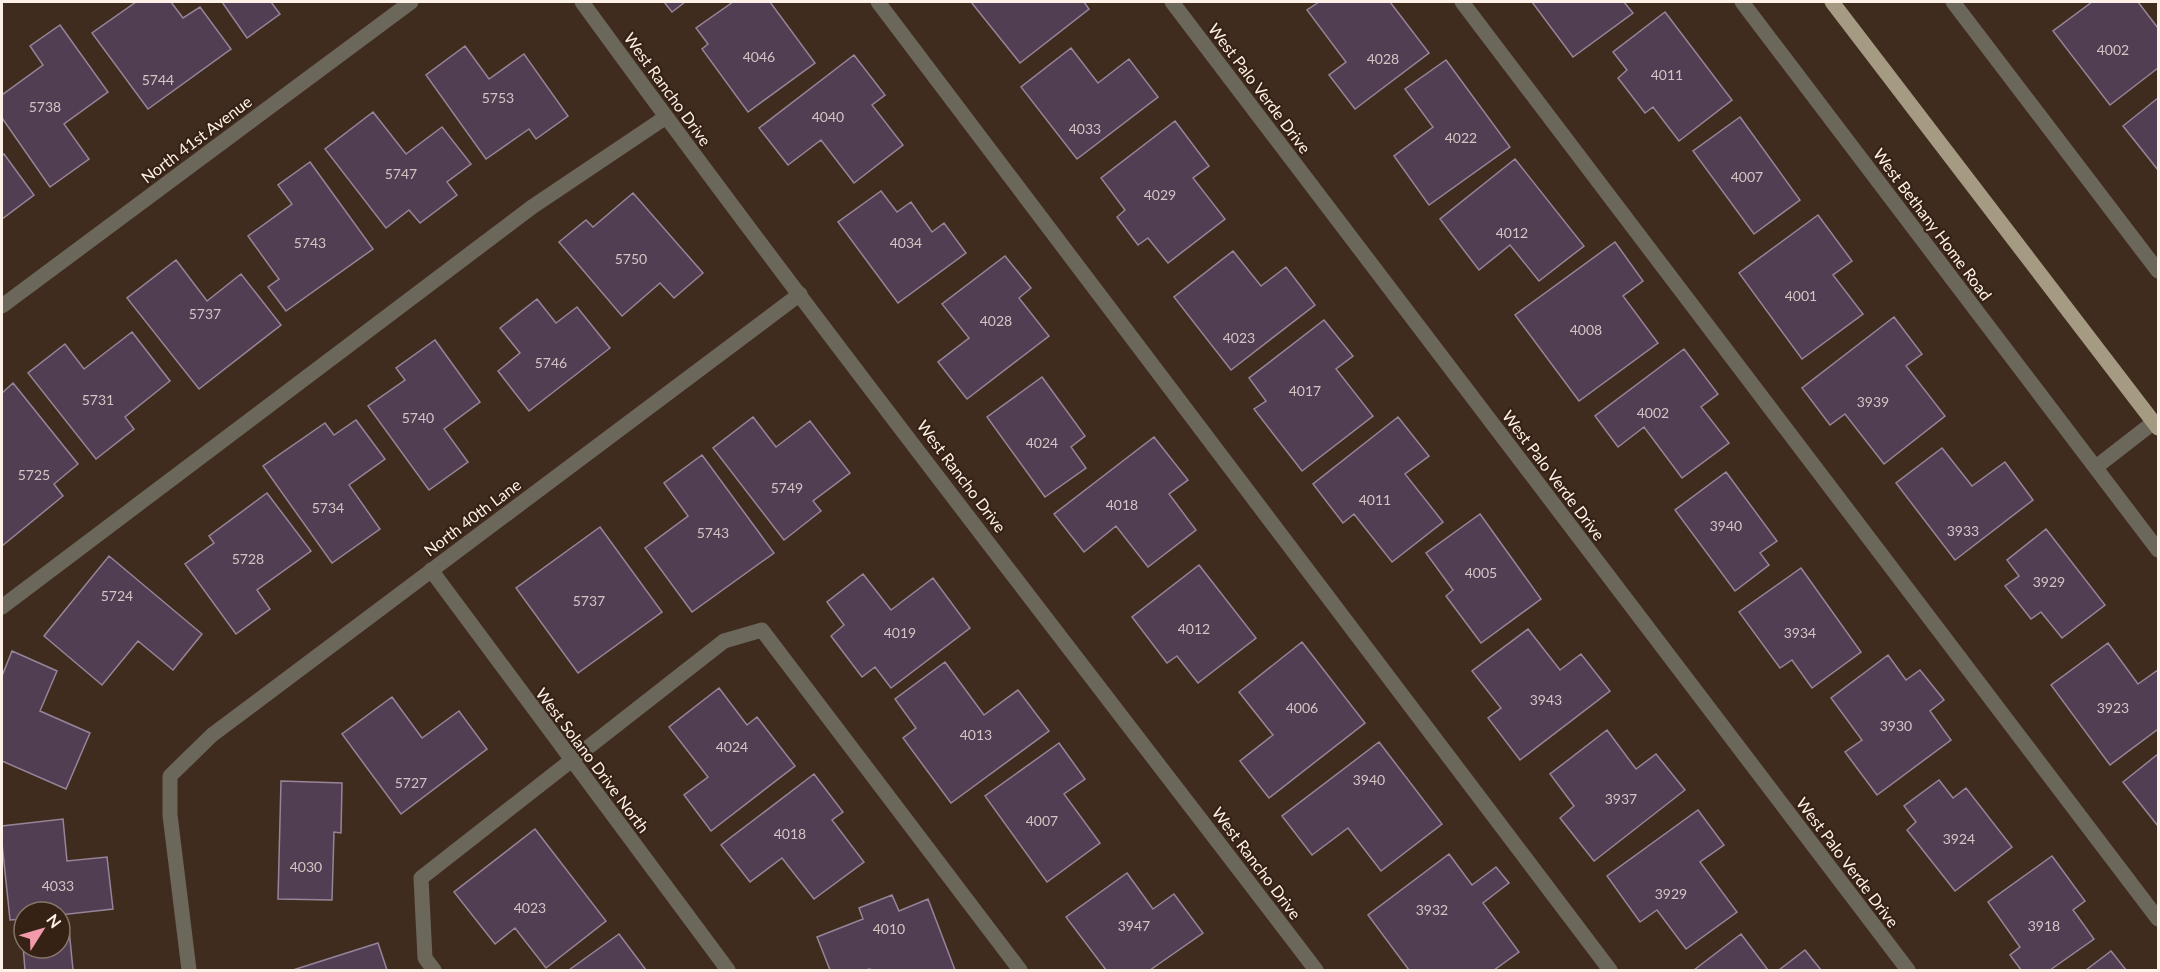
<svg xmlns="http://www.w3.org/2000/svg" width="2160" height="972" font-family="Lato,sans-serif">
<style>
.building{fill:#513e53;stroke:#968498;stroke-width:1.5}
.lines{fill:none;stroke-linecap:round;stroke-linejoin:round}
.minor{stroke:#6c675b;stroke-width:15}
.major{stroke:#a59b82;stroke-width:15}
.labels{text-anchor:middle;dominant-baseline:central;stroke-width:4.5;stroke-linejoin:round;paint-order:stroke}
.number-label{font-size:14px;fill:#d3c4c3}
.street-label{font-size:16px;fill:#fef1e8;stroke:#352215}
</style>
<rect width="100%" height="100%" fill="#402c1f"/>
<path class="building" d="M136,2H171L183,18L200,7L231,49L148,109L92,33Z
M222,2H271L280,14L247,38Z
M664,2H685L672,12Z
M733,2H770L815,63L748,112L702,49L708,44L696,28Z
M971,2H1084L1089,9L1020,63Z
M1319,2H1390L1429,53L1355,109L1329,75L1346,62L1307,10Z
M1532,2H1624L1633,13L1573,57Z
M2092,2H2138L2158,28V68L2110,105L2053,31Z
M1665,12L1732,100L1679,141L1653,107L1645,113L1618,78L1627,70L1613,52Z
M60,25L108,92L64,124L89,159L50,187L2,118V95L43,65L30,46Z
M465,46L489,79L524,54L568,116L536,139L529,129L486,159L426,75Z
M1071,48L1098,83L1129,59L1158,97L1077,159L1021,87Z
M854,55L885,95L872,105L903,145L854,183L821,140L788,165L759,128Z
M1446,60L1510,147L1429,205L1394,156L1433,127L1405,89Z
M2158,98V170L2123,126Z
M373,112L406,154L442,127L471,164L447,182L457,195L420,223L409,210L386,228L325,149Z
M1740,117L1800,200L1754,234L1693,151Z
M1175,121L1209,166L1193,178L1225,219L1168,263L1148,238L1138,245L1117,217L1125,210L1101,178Z
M4,154L34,195L2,219V155Z
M1515,159L1584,246L1539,281L1510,245L1479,270L1440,219Z
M310,162L373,249L286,311L268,287L279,279L248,236L292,204L278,185Z
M881,191L897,212L911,202L932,232L944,223L966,253L898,303L838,222Z
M633,193L703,273L674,298L660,283L622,316L559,242L586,220L593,227Z
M1818,215L1852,261L1833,275L1863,314L1802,359L1739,273Z
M1615,242L1643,281L1623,296L1658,343L1579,401L1515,315Z
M1233,251L1261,286L1286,267L1315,305L1231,370L1174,297Z
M1005,256L1031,288L1019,298L1049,336L967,399L938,362L969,338L942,304Z
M176,260L207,301L241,274L281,325L199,389L127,298Z
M537,299L556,323L577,307L610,348L529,411L498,371L520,353L500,328Z
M1894,317L1922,354L1906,366L1945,416L1884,464L1845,414L1830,425L1802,388Z
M1324,320L1353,356L1336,369L1373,416L1302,471L1254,409L1266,401L1249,378Z
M132,332L170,381L125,417L134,429L96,459L28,373L65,344L84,369Z
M435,340L480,402L444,429L468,462L429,490L368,406L405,380L396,368Z
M1684,349L1718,394L1701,407L1729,443L1682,478L1644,427L1618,447L1595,416Z
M1042,377L1085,436L1071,447L1086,468L1045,497L987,417Z
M13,383L78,464L54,484L63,496L2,546V393Z
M753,417L776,447L810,421L850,473L813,501L821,511L784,540L713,448Z
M1398,417L1429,456L1405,474L1443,522L1392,562L1354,514L1343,523L1313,484Z
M356,420L385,459L349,485L380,529L332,563L263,466L325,423L334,435Z
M1154,437L1188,480L1169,494L1196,530L1148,567L1116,526L1084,552L1054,514Z
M1942,448L1972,486L2005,462L2033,500L1955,560L1896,483Z
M702,455L774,553L692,612L645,548L688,516L664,483Z
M1726,472L1777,541L1760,553L1769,565L1735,591L1675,510Z
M267,493L311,551L257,590L270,609L236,634L185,564L214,543L209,536Z
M1480,514L1541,599L1481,643L1446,596L1453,590L1426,553Z
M600,527L662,612L578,673L516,588Z
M2046,529L2105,605L2062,638L2041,612L2031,619L2005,586L2019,576L2007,560Z
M109,556L202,634L173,670L138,641L102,685L44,636Z
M1199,565L1256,638L1198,683L1177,656L1167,663L1132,617Z
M1801,568L1861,652L1812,688L1792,660L1780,668L1739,612Z
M863,574L891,610L933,578L970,628L891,688L875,667L862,677L831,636L844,625L827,602Z
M1528,629L1560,670L1581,654L1610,691L1520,760L1488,718L1501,708L1472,671Z
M1302,642L1365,723L1269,798L1240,761L1273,735L1239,692Z
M2108,643L2138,684L2158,670V729L2110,765L2051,685Z
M12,651L57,671L40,711L90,733L66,789L2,761V676Z
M1888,655L1906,680L1920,670L1944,700L1930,711L1951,740L1877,795L1845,752L1862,740L1831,698Z
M945,662L984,715L1018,690L1049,731L951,803L903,738L916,728L895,699Z
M719,688L747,725L757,717L795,766L711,831L684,795L708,777L669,727Z
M392,697L422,738L459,711L487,749L401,814L342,734Z
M1607,730L1636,769L1656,754L1685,790L1594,861L1560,818L1574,806L1550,774Z
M1379,742L1442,824L1381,871L1348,828L1312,855L1282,816Z
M1059,743L1085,779L1064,794L1100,843L1047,882L985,796Z
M2158,754V826L2123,782Z
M814,774L843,812L832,820L864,862L814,899L782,858L750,882L721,845Z
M1939,780L1953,798L1966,788L2012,847L1955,891L1907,830L1916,822L1904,806Z
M281,781L342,783L341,833L334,832L332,900L278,899Z
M1698,810L1724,845L1700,862L1737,912L1686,949L1657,910L1640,922L1607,876Z
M63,819L67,861L107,857L113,909L60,915V912H24V919L10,920L2,843V826Z
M535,829L606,921L546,968L515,928L495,944L454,892Z
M1449,854L1472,885L1496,867L1509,883L1483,903L1519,952L1494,970H1409L1368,915Z
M2052,856L2085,901L2073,910L2094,939L2050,970H2021L2010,955L2020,947L1988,902Z
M1127,873L1153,909L1174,894L1203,933L1150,970H1106L1066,917Z
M892,895L899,911L928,899L955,970H871L870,969L865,970H830L817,937L863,919L859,908Z
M60,929H69L73,970H25L22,933H24V948H60Z
M619,934L646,970H569Z
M1741,934L1768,970H1694Z
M378,943L387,970H293Z
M1805,950L1821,970H1779Z
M2111,951L2126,970H2086Z"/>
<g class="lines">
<path class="minor" d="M582,2C820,329 1070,648 1316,970
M878,2L1610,970
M1172,2L1908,970
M1462,2L2158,919
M1742,2L2158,550
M1953,2L2158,271
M2,306L411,2
M2096,467L2154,422
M431,570L728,970
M2,607L532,207L666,117
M189,970L170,815V776L212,735L800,294
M434,970L425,958L421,878L724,641L762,630L1020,970"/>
<path class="major" d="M1832,2L2158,428"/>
</g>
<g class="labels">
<g class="number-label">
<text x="2113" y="49">4002</text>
<text x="759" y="56">4046</text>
<text x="1383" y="58">4028</text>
<text x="1667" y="74">4011</text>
<text x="158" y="79">5744</text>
<text x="498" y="97">5753</text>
<text x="45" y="106">5738</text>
<text x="828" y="116">4040</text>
<text x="1085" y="128">4033</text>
<text x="1461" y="137">4022</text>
<text x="401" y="173">5747</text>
<text x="1747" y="176">4007</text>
<text x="1160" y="194">4029</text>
<text x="1512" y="232">4012</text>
<text x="310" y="242">5743</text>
<text x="906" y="242">4034</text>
<text x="631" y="258">5750</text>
<text x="1801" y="295">4001</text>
<text x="205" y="313">5737</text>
<text x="996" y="320">4028</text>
<text x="1586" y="329">4008</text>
<text x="1239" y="337">4023</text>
<text x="551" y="362">5746</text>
<text x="1305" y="390">4017</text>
<text x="98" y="399">5731</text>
<text x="1873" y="401">3939</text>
<text x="1653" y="412">4002</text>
<text x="418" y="417">5740</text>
<text x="1042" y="442">4024</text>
<text x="34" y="474">5725</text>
<text x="787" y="487">5749</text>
<text x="1375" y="499">4011</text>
<text x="1122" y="504">4018</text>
<text x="328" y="507">5734</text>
<text x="1726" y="525">3940</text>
<text x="1963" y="530">3933</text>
<text x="713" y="532">5743</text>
<text x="248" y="558">5728</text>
<text x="1481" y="572">4005</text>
<text x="2049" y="581">3929</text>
<text x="117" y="595">5724</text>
<text x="589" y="600">5737</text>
<text x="1194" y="628">4012</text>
<text x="900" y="632">4019</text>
<text x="1800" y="632">3934</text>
<text x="1546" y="699">3943</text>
<text x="1302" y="707">4006</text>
<text x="2113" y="707">3923</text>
<text x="1896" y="725">3930</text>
<text x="976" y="734">4013</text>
<text x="732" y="746">4024</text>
<text x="1369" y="779">3940</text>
<text x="411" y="782">5727</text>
<text x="1621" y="798">3937</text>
<text x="1042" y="820">4007</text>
<text x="790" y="833">4018</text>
<text x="1959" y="838">3924</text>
<text x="306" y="866">4030</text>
<text x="58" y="885">4033</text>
<text x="1671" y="893">3929</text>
<text x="530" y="907">4023</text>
<text x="1432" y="909">3932</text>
<text x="1134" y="925">3947</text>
<text x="2044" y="925">3918</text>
<text x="889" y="928">4010</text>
</g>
<g class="street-label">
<text transform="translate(1260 88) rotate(53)">West Palo Verde Drive</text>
<text transform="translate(668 89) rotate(54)">West Rancho Drive</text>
<text transform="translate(196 139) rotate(-37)">North 41st Avenue</text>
<text transform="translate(1933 224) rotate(53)">West Bethany Home Road</text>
<text transform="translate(1554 475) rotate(53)">West Palo Verde Drive</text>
<text transform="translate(962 476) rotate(53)">West Rancho Drive</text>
<text transform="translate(472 517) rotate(-37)">North 40th Lane</text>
<text transform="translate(593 760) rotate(53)">West Solano Drive North</text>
<text transform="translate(1848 862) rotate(53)">West Palo Verde Drive</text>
<text transform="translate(1257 863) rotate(53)">West Rancho Drive</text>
</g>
</g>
<rect width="2160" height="972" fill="none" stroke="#fef1e8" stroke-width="6"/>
<g transform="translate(42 930) rotate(53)"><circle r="28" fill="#352215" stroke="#857569" stroke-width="1.5"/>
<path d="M0-4.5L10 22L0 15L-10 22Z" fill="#f29aac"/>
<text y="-9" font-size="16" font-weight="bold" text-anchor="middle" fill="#fef1e8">N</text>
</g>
</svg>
